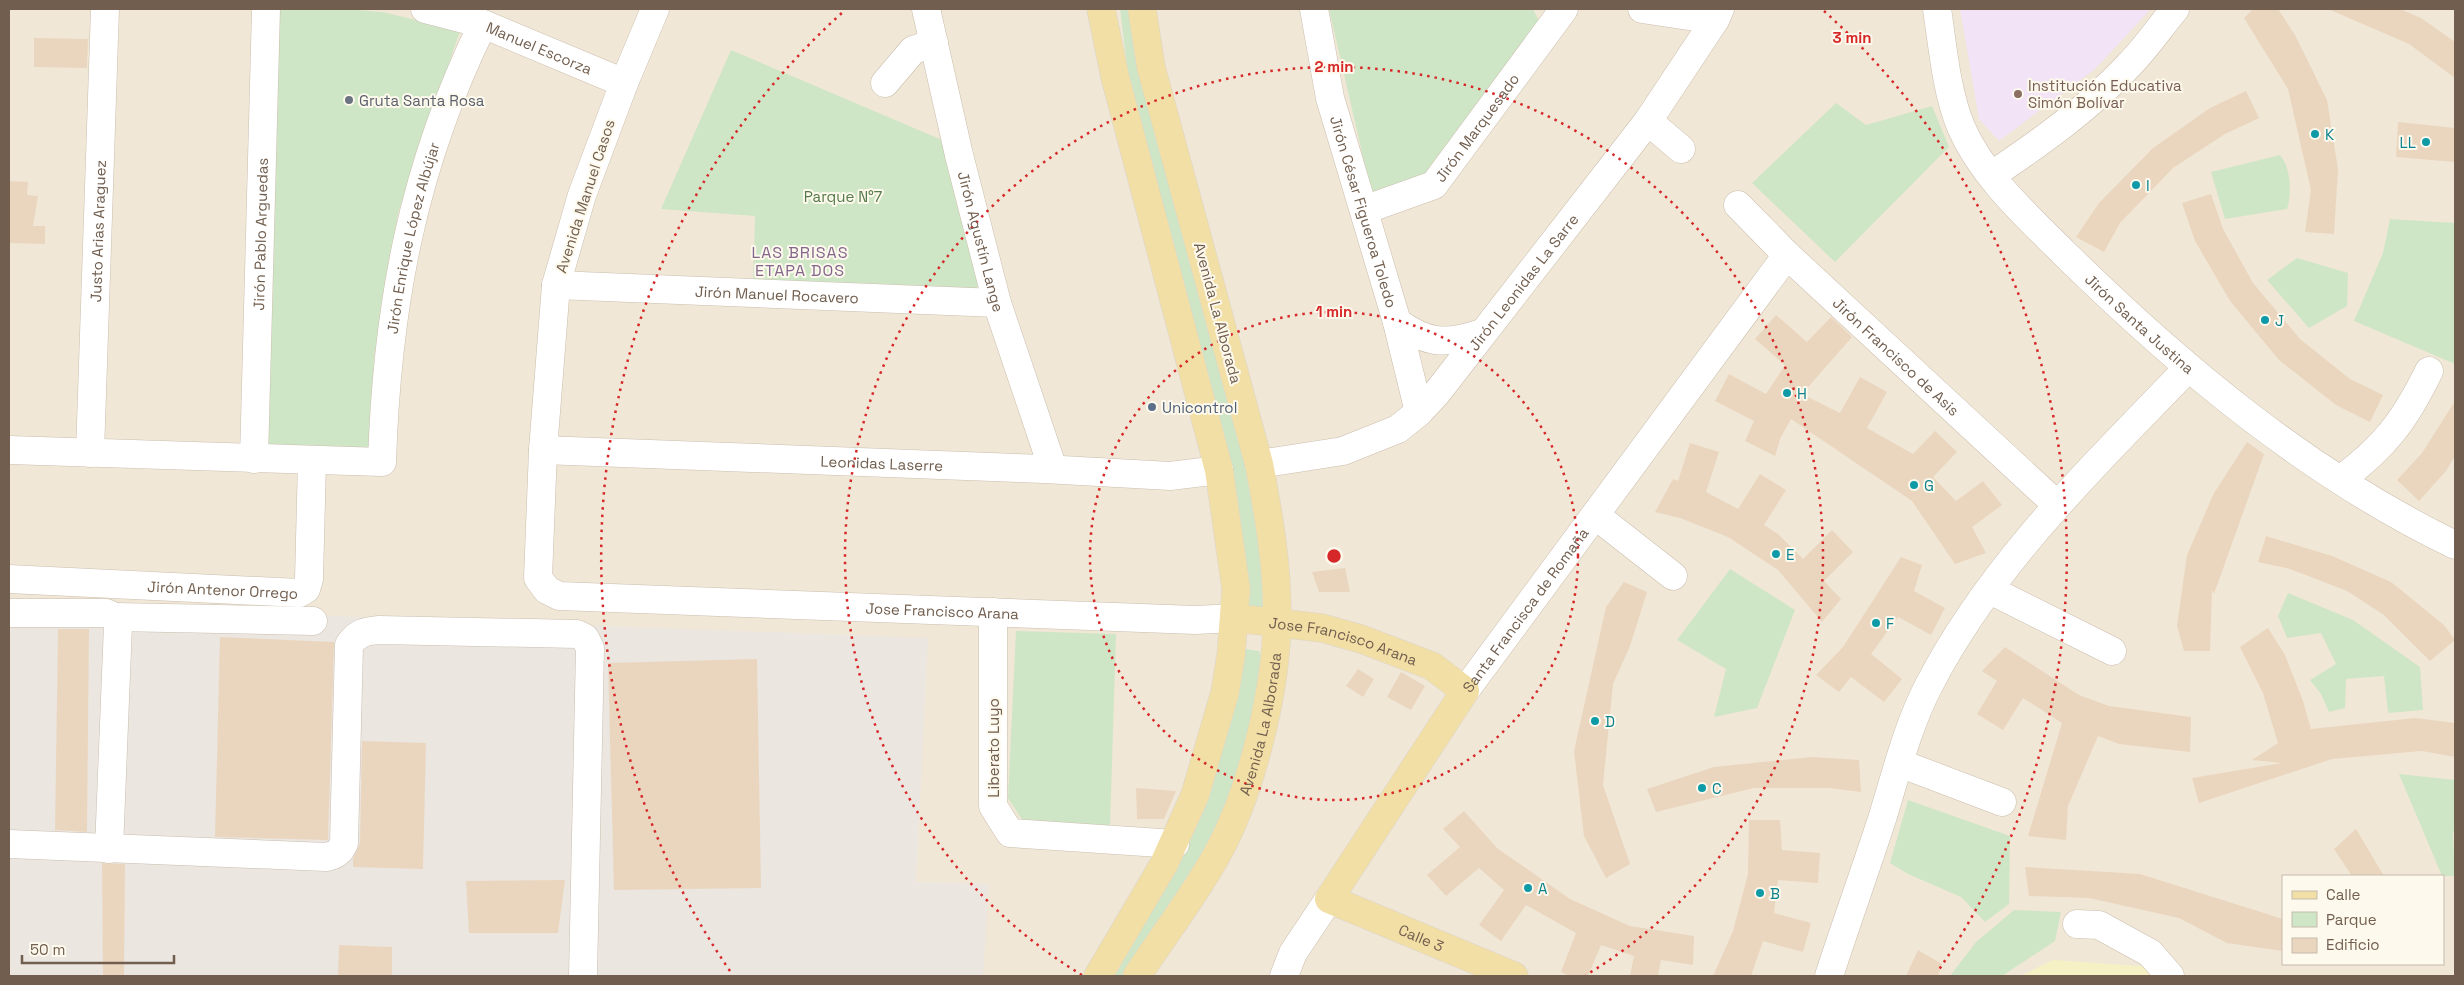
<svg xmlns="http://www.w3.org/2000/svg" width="2464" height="985" font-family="'Space Grotesk',sans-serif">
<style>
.residential{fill:#f1e7d6;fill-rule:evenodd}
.industrial{fill:#ebe6e0}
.education{fill:#f2e3f6}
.green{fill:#cfe6c6}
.sand{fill:#f6f1c5}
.building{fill:#ead6bf}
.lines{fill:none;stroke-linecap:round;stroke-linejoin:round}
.minor-casing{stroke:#cbbeae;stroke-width:29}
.major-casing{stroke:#dad5d1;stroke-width:29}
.minor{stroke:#fff;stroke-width:28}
.major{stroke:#f2dfa6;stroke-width:28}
.ring{fill:none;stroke:#d62828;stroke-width:2.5;stroke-dasharray:2.5 5}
.education-dot{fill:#8d6e63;stroke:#fdf9ec;stroke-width:2}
.worship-dot{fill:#6b7280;stroke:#fdf9ec;stroke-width:2}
.culture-dot{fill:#0f9aa8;stroke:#fdf9ec;stroke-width:2}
.service-dot{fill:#5c6f8a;stroke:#fdf9ec;stroke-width:2}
.labels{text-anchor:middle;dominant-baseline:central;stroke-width:4;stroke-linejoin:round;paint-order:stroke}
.street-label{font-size:15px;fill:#715e4e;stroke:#fdf9ec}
.education-label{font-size:15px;fill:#785e54;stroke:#fdf9ec;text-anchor:start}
.worship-label{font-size:15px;fill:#5b616d;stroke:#fdf9ec;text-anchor:start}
.culture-label{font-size:15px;fill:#0d838f;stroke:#fdf9ec;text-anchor:start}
.park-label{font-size:15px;fill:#537a4a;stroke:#fdf9ec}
.service-label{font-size:15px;fill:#4e5e75;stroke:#fdf9ec;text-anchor:start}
.neighbourhood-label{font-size:16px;letter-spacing:1px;fill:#84668c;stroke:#fdf9ec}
.centre{fill:#d62828;stroke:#fdf9ec;stroke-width:2.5}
.ring-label{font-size:15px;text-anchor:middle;font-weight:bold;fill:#d62828;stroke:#fdf9ec;stroke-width:4;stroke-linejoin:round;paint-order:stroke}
</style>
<rect width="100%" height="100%" fill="#faf5e7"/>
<path class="residential" d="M9,9H2455V976H9ZM2283,876H2443V964H2283Z"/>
<path class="industrial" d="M9,604L928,638L916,882L989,884L983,976H9Z"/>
<path class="education" d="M1960,9H2151L2095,69L1999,141L1979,119Z"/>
<path class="green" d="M276,9H343L383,12L460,31L398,213L374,358L370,449L265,448Z
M1120,9H1133L1258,506L1263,608L1233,603L1131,98Z
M1329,9H1533L1539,21L1425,180L1372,196Z
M731,50L942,140L981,283L972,293L753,281L755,216L661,209Z
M1836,103L1866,125L1932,106L1949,147L1835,262L1752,183Z
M2280,155C2291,167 2292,195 2287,209L2225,219L2211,172Z
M2390,219L2455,223V364L2354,321L2383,253Z
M2297,258L2348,273L2347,306L2309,328L2267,280Z
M1730,569L1795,610L1757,708L1714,717L1726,669L1677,640Z
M2288,593L2353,620L2420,667L2423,710L2388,713L2384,676L2346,679L2345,708L2329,712L2321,694L2310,680L2336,664L2321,633L2287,638L2278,616Z
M1016,631L1116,634L1110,828L1023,821L1008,798Z
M1245,649L1259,651L1265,666L1232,798L1209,851L1127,976H1110Z
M2399,774L2455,780V831L2453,832L2455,876H2442Z
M1908,800L2010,836L2009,904L1985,922L1961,897L1908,874L1890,863Z
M2014,910L2061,912L2055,941L2002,976H1950L1976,942Z"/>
<path class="sand" d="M2053,960L2153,967L2160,976H2021Z"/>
<path class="building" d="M2253,9H2278L2295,35L2327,100L2338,169L2334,234L2305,232L2311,190L2288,89L2244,18Z
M2328,9H2400L2421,18L2455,42V78L2409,44Z
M34,38L88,39L87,68L34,67Z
M2246,91L2259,118L2225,134L2173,168L2120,223L2104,252L2076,237L2099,203L2153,148L2210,108Z
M2398,122L2455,128V162L2396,157Z
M9,181L28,182L27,195L38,196L33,226H45V244L9,243Z
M2211,194L2223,229L2253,283L2300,339L2350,379L2383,395L2370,422L2336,405L2279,360L2230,301L2195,241L2182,203Z
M1776,315L1807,342L1831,317L1852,337L1802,394L1840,413L1860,377L1887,392L1867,428L1913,454L1935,431L1957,452L1933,477L1956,501L1983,481L2002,505L1972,527L1986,553L1955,564L1912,501L1791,419L1780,439L1775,456L1745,441L1754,421L1715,401L1729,374L1766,394L1785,365L1755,339Z
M2455,401V456L2446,471L2419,501L2397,480L2422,453Z
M2247,442L2264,454L2214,594L2212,590L2210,651H2184L2177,626L2187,555L2214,493Z
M1690,443L1719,452L1706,492L1738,509L1760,474L1786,490L1764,525L1778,534L1803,559L1832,530L1853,552L1824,581L1841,599L1822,622L1778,570L1728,537L1680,518L1655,512L1673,479L1678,481Z
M2266,536L2332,556L2391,582L2444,625L2455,640L2430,661L2384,615L2347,591L2290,569L2258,562Z
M1901,557L1922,565L1914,591L1945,608L1931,635L1898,617L1871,654L1902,679L1884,702L1851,677L1839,692L1816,675L1843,647Z
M1345,568L1350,592H1319L1312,572Z
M1624,582L1647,592L1630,646L1613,684L1603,785L1630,864L1606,878L1584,836L1574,751L1606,607Z
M2268,628L2285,655L2303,701L2311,729L2415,718L2455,723V757L2422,751L2332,759L2199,803L2192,778L2282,763L2252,760L2278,743L2263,693L2240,647Z
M58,629H89L87,832L55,830Z
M220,637L334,642L328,840L215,837Z
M2005,647L2079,695L2109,706L2191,717L2190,752L2119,744L2098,736L2068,806L2066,840L2028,836L2062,723L2023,698L2003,730L1977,714L1997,681L1982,671Z
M757,659L761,888L614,890L608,663Z
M1358,669L1374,679L1363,697L1346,686Z
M1401,672L1425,686L1411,710L1387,697Z
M362,741L426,743L423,869L353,867V859L360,843Z
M1812,757L1859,760L1861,792L1829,788H1754L1656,812L1647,789L1714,767Z
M1136,788L1176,791L1164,819H1137Z
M1464,811L1497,848L1570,899L1630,926L1694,936L1693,965L1661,960L1658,976H1630L1634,956L1601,945L1588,976H1570L1561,972L1576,933L1526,905L1501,941L1479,925L1504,890L1479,868L1446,896L1427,875L1460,847L1443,829Z
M1749,820H1780L1782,850L1820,853L1818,883L1778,880L1774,913L1811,923L1803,952L1763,941L1751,976H1713L1733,931L1748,874Z
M2356,829L2384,876H2352L2334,849Z
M102,863L125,864L124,976H103Z
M2025,867L2140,874L2283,919V951L2227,943L2179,918L2089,898L2029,896Z
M565,880L558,933H469L466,881Z
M339,945L392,947V976H338Z
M1918,950L1942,964L1938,976H1906Z"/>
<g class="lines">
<defs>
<g id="minor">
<path id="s1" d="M425,9L483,24L624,83"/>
<path id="s2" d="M655,9L624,83L582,195L556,285L543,450L538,578L547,590L559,596L1195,620L1235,618"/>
<path id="s3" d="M926,9L959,155L997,303L1053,469"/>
<path id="s4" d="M1314,9L1330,98L1397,322L1419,412"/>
<path d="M1642,9L1715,20"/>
<path id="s5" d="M1937,9C1943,48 1946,90 1961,127C1982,176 2027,216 2064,253C2180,367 2308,474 2455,545"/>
<path d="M885,83L913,50L934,43"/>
<path d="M1648,121L1681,149"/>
<path d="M1992,175C2041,142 2089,108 2129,65C2146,48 2160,27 2175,9"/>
<path id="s6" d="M1738,205L1787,255L2056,504"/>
<path id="s7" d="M1364,210L1434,185L1564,9"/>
<path id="s8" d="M556,285L997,303"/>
<path d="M1397,322C1427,344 1446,345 1482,333"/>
<path id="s9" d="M9,450L382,462C387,305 413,166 483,24"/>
<path id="s10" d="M543,450L1044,469L1170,476L1219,470"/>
<path id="s11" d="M90,453L105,9"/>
<path id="s12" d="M254,459L266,9"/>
<path id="s13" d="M1259,464L1343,451L1398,429L1419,412L1436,394L1648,121L1715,20L1720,9"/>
<path d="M2340,480C2385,447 2405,420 2429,371"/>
<path d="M1595,515L1673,576"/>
<path id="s14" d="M9,579L299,593L306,589L309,579L312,461"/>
<path d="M1990,590L2112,651"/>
<path d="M993,612V806L1010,833L1175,844"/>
<path d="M9,613H106L115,617L118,625L109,849"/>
<path d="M115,617L313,621"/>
<path id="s15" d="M1465,691L1787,255"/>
<path d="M1899,763L2002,802"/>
<path d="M9,844L326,857C335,855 340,853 344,843L349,645C357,633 365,631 379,630L577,634L585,638L590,648L583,976"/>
<path d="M2077,924L2099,925L2150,953L2170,976"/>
<path d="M1284,976L1293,953L1329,899"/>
<path d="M1829,976C1846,924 1865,871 1882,819C1896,774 1907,728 1928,687C1991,564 2093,467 2188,368"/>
</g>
<g id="major">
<path id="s16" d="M1235,618L1322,628L1361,639L1432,666L1465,691L1329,899L1514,976"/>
<path d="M1098,976L1164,864L1195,795L1225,692L1231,655L1236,589L1219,470L1115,77L1101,9"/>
<path id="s17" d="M1137,976C1163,936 1198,891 1220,849C1252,789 1276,690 1277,622C1278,569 1269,516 1259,464L1151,67L1142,9"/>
</g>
</defs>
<use href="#minor" class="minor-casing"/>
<use href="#major" class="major-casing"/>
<use href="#minor" class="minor"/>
<use href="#major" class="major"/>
</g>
<g class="ring">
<circle cx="1334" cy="556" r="244"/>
<path d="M1082 975A489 489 0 1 1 1586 975"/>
<path d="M730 971A733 733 0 0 1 844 11M1824 11A733 733 0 0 1 1938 971"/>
</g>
<circle class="education-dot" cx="2018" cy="94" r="5"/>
<circle class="worship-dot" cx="349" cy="100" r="5"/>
<g class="culture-dot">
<circle cx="2315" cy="134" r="5"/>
<circle cx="2426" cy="142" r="5"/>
<circle cx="2136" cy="185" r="5"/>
<circle cx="2265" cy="320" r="5"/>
<circle cx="1787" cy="393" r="5"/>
<circle cx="1914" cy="485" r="5"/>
<circle cx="1776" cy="554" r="5"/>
<circle cx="1876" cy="623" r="5"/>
<circle cx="1595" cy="721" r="5"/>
<circle cx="1702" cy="788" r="5"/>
<circle cx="1528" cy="888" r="5"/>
<circle cx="1760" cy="893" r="5"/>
</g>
<circle class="service-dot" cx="1152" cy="407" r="5"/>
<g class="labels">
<g class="street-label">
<text stroke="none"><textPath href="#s1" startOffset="121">Manuel Escorza</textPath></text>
<text stroke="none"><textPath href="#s7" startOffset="146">Jirón Marquesado</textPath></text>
<text transform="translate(585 196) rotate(-72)">Avenida Manuel Casos</text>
<text stroke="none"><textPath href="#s4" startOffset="209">Jirón César Figueroa Toledo</textPath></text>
<text stroke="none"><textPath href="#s11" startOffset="222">Justo Arias Araguez</textPath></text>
<text stroke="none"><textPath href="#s12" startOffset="225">Jirón Pablo Arguedas</textPath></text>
<text stroke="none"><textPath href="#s9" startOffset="600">Jirón Enrique López Albújar</textPath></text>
<text stroke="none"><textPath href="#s3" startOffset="239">Jirón Agustín Lange</textPath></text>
<text stroke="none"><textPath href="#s13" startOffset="338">Jirón Leonidas La Sarre</textPath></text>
<text stroke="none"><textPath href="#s8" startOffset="221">Jirón Manuel Rocavero</textPath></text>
<text transform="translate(1218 313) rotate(75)">Avenida La Alborada</text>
<text stroke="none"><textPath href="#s5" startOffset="388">Jirón Santa Justina</textPath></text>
<text stroke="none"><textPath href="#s6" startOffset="219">Jirón Francisco de Asis</textPath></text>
<text stroke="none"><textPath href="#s10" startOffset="339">Leonidas Laserre</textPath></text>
<text stroke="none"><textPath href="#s14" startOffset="214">Jirón Antenor Orrego</textPath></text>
<text stroke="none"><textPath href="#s15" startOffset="101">Santa Francisca de Romaña</textPath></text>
<text stroke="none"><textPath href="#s2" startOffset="999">Jose Francisco Arana</textPath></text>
<text stroke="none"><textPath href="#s16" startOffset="111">Jose Francisco Arana</textPath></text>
<text stroke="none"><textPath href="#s17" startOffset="284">Avenida La Alborada</textPath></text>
<text transform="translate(993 748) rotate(-90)">Liberato Luyo</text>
<text stroke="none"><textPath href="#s16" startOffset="594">Calle 3</textPath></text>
</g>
<g class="education-label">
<text x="2028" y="85">Institución Educativa<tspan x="2028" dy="17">Simón Bolívar</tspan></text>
</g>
<g class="worship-label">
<text x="359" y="100">Gruta Santa Rosa</text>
</g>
<g class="culture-label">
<text x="2325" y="134">K</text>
<text x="2416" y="142" text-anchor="end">LL</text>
<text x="2146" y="185">I</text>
<text x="2275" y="320">J</text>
<text x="1797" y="393">H</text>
<text x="1924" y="485">G</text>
<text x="1786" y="554">E</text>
<text x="1886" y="623">F</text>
<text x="1605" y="721">D</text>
<text x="1712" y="788">C</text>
<text x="1538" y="888">A</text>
<text x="1770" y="893">B</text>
</g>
<g class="park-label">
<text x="843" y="196">Parque N°7</text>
</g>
<g class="service-label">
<text x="1162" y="407">Unicontrol</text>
</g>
<g class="neighbourhood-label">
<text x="800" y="252">LAS BRISAS<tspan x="800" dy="18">ETAPA DOS</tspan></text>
</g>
</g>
<circle cx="1334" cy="556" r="8" class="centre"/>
<g class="ring-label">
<text x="1852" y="43">3 min</text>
<text x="1334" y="72">2 min</text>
<text x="1334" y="317">1 min</text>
</g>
<rect width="2464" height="985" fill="none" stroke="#715e4e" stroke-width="20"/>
<rect x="2282" y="875" width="162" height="90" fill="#fdf9ec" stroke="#c5bbad"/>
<rect x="2292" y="891" width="25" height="8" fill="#f2dfa6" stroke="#c5bbad"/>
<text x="2326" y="900" font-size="15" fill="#715e4e">Calle</text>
<rect x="2292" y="912" width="25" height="15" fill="#cfe6c6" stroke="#c5bbad"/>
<text x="2326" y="925" font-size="15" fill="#715e4e">Parque</text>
<rect x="2292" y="938" width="25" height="15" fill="#ead6bf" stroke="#c5bbad"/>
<text x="2326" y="950" font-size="15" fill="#715e4e">Edificio</text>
<path d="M22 955v8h152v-8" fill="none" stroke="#715e4e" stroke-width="2.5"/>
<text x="30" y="955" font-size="15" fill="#715e4e" stroke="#fdf9ec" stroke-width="4" paint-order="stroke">50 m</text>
</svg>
